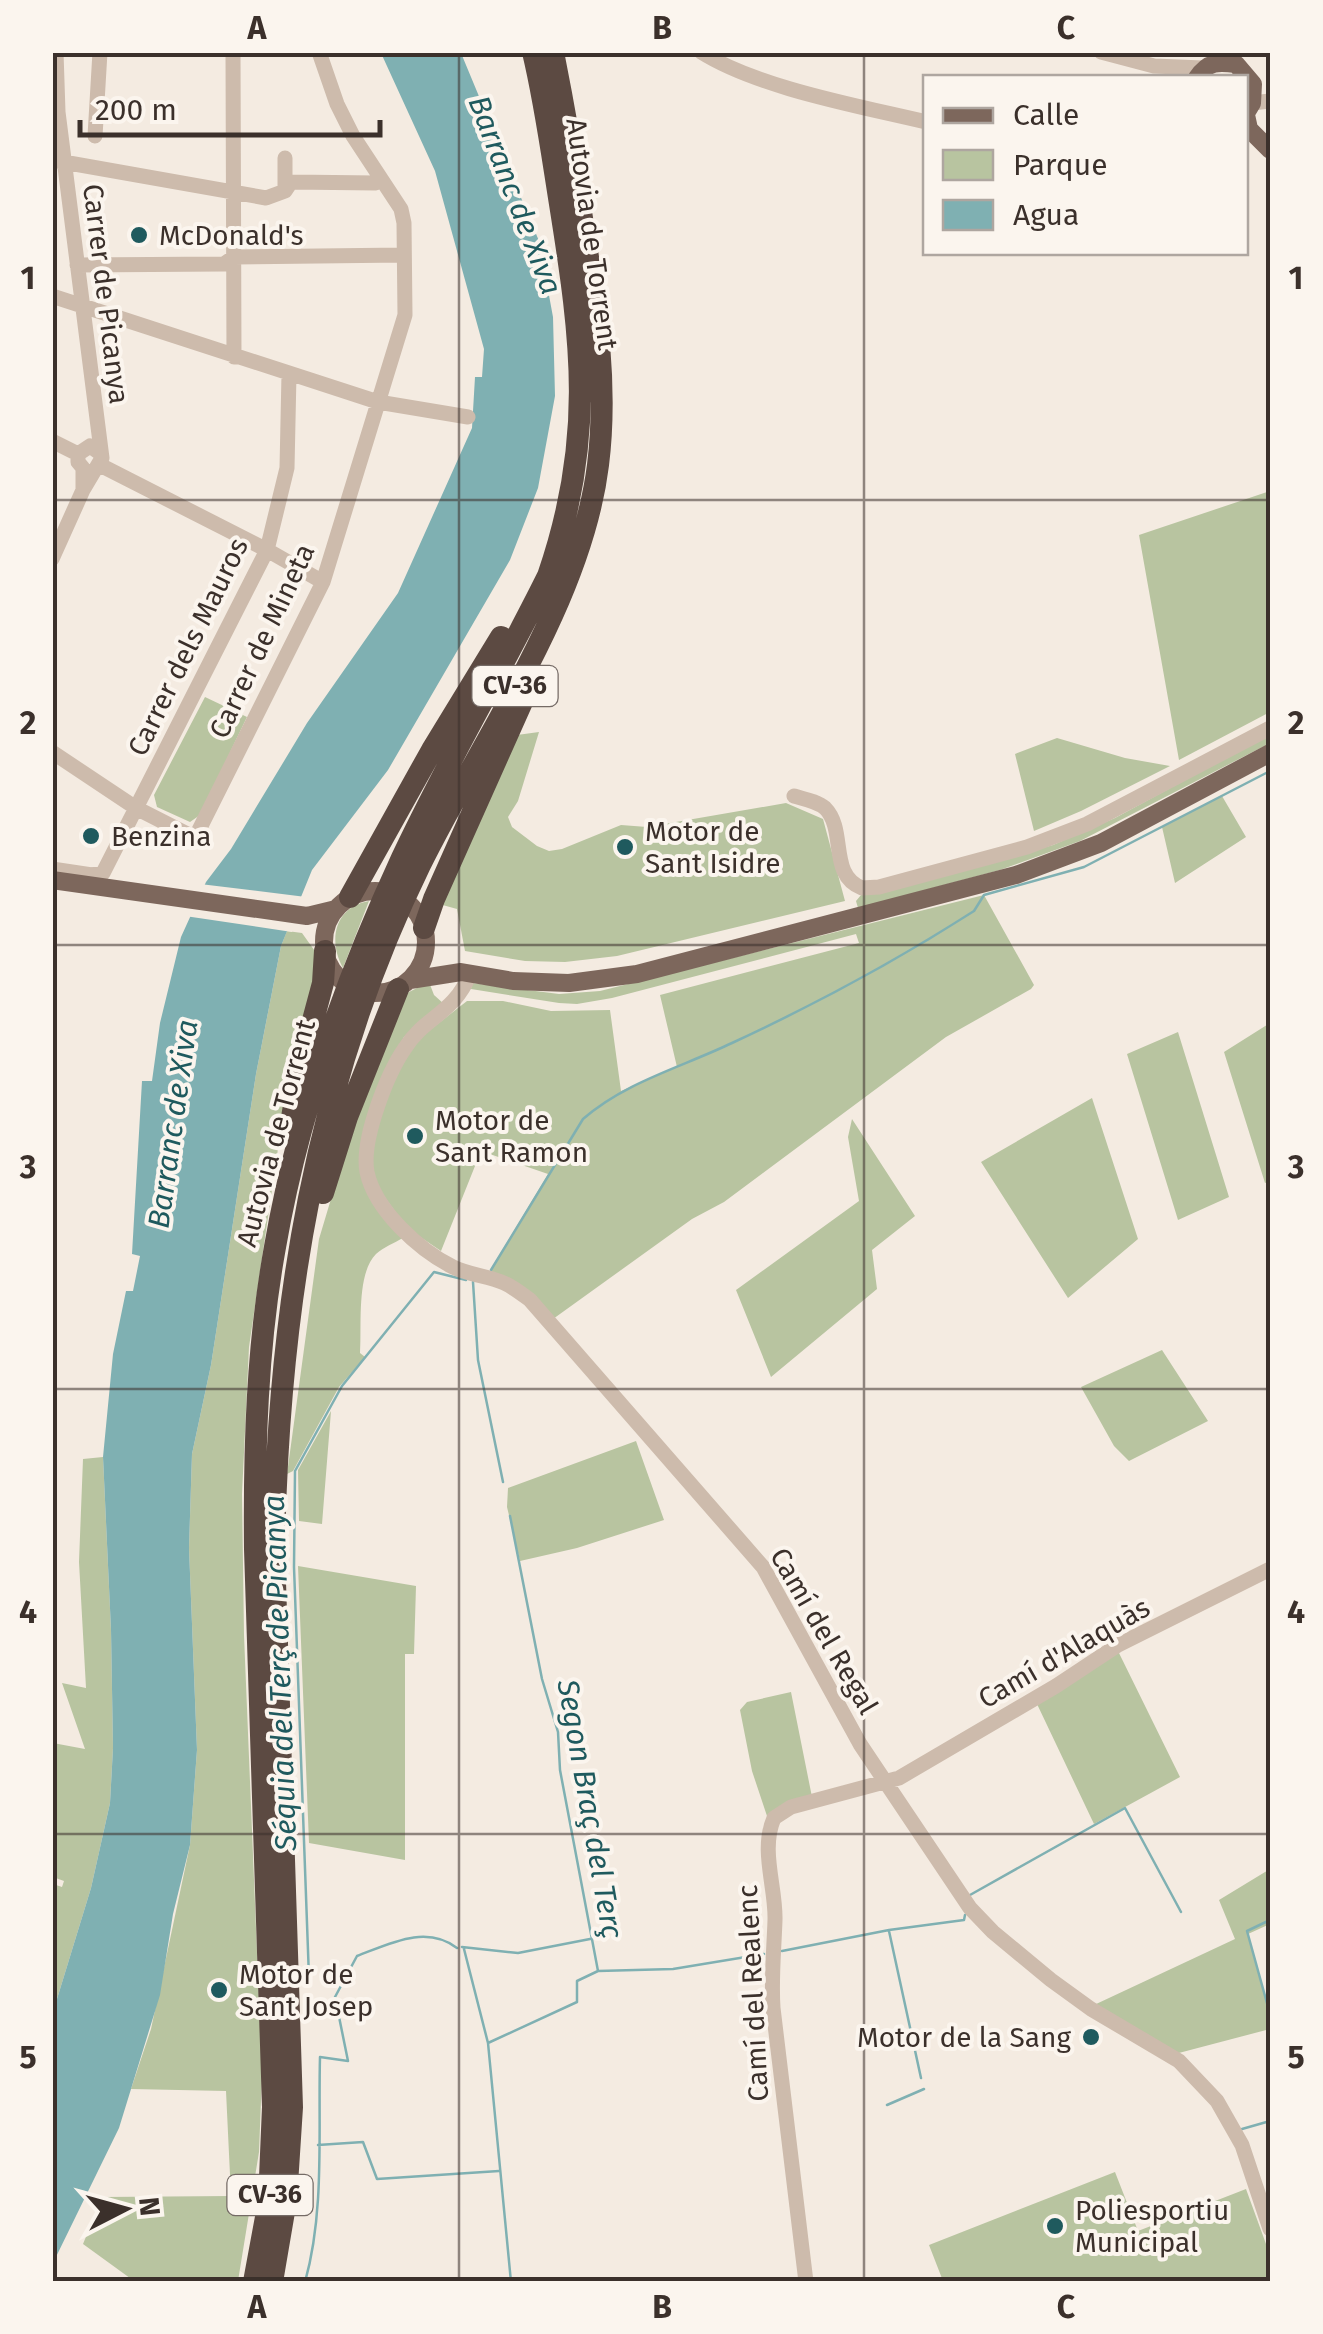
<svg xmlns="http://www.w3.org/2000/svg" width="1323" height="2334" font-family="'Fira Sans',sans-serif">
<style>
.green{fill:#b8c4a0}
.water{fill:#7fb0b2}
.pier{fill:#f4ebe1}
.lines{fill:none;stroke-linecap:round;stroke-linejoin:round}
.stream{stroke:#7fb0b2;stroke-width:2.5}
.minor{stroke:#cdbbac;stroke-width:15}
.major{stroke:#7d675c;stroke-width:18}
.highway{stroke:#5c4a42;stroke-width:22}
.grid{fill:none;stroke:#3b302b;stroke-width:2.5;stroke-opacity:0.55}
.poi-dot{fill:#1f5a5e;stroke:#fbf5ee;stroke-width:4}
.labels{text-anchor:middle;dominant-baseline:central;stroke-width:8;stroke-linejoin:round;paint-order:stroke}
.shield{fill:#fbf5ee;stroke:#756b66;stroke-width:2.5}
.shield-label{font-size:25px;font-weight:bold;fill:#3b302b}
.street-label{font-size:28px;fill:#3b302b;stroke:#fbf5ee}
.poi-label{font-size:28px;fill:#3b302b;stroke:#fbf5ee;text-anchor:start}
.water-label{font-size:30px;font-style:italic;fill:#1f5a5e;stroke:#fbf5ee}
.neatline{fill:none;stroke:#3b302b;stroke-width:4}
.grid-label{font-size:32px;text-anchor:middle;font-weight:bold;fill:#3b302b}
</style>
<rect width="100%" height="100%" fill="#f4ebe1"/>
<path class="green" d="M1270,491V712L1179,760L1139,535Z
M205,697L247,717L200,815L190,822L157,807L154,795Z
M539,732L518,801L508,817L512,827L537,846L549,851L562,849L621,825L647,827L786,803L823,819L845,901L617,956L565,962L525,961L465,951L457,909L439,904L517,735Z
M1270,734V743L1080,841L1000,870L858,908L856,901L861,895L883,893L1053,845L1115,818Z
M1057,738L1125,758L1170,766L1081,811L1034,831L1015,754Z
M1222,796L1246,837L1175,883L1162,827Z
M984,895L1034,985L1031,989L946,1037L724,1202L692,1219L553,1319L488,1274L548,1174L481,1151L441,1251L407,1228L373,1181L370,1150L385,1101L412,1044L467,1001H503L551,1011L610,1010L621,1091L677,1067L660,995L859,943L856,934L612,998L577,1004L559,1003L471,989L472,983L559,994L600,991Z
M369,901L343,968C328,941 334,907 369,901Z
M287,931L302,933L317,954L318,971L281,1128L249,1347L242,1494L244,1635L262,2075L259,2152L238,2281H134L83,2244L102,2197L231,2196L226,2091L131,2089L151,2029L190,1845L197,1750L189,1548L192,1454L211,1365L256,1074L281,946Z
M429,982L434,995L444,1004L404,1037L385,1070L360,1159L403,1238C394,1243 384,1247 376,1254C356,1274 362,1327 360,1353L365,1357L339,1387L293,1471L287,1474L319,1239L369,1072L401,996Z
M1270,1023V1181L1265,1183L1224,1052Z
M1178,1032L1229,1197L1178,1220L1127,1054Z
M1092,1098L1138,1239L1068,1298L981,1162Z
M852,1119L915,1216L872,1250L877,1289L771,1377L736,1290L859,1201L848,1137Z
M1162,1350L1208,1421L1129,1461L1114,1446L1081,1387Z
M331,1411L322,1524L299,1521L298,1470Z
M636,1441L664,1520L577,1548L520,1561L507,1507L508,1488Z
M103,1457L111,1630L113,1748L110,1803L91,1888L53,2012V1884L62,1887L64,1881L53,1877V1743L85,1749L62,1683L86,1688L79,1562L83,1459Z
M298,1566L416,1586L414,1654H405V1860L309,1843Z
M1118,1651L1180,1777L1094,1824L1037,1704Z
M791,1692L812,1797L767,1816L752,1771L740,1710L747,1702Z
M1270,1869V1924L1248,1934C1254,1966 1270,1997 1270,2029L1175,2054L1094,2005L1235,1939L1219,1900Z
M1115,2172L1138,2231L1246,2189L1270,2255V2281H943L929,2245Z"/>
<path class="water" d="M381,53H461L539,241L553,317L555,396L538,488L510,560L388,770L312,870L281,946L256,1074L211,1365L192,1454L189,1548L197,1750L190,1845L173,1914L160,1995L119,2128L53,2263V2012L91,1888L110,1803L113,1748L111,1630L103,1457L113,1354L126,1291H133L140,1256L132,1254L142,1081H152L160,1023L181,937L206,882L231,849L307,723L398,593L472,428L475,377H482L484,349L435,171Z"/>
<path class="pier" d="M200,884L306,897L292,932L185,916Z"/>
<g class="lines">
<path class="stream" d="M491,1270L583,1119C625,1082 682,1067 732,1043C816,1004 896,961 974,911L984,895L1084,867L1270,771
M473,1282L478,1360L503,1482
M510,1516L542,1679L558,1732L560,1770L598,1971L577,1981V2002L488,2043L511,2282
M970,1895L1125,1808L1181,1912
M1270,1920L1247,1931L1270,2014
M889,1931L921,2078
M462,1947L518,1953L590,1939
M464,1949L488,2043
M782,1951L889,1930L964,1920L965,1915
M598,1971L673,1969L764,1954
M309,1978L294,1567L295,1471L342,1386L434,1272L466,1280
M887,2105L924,2089
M1242,2129L1270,2121
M318,2145L363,2142L377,2179L499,2171
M305,2282C325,2211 318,2130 320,2057L348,2061L335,1997L357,1956C389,1944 426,1924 457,1948"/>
<path class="minor" d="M233,52L234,357
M701,52C758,88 859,106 926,122
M1101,52L1154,66L1203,68
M1252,103L1270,101
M95,136L100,52
M52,160L266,198L285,191L291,182L376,183
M285,191V158
M77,265L224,264L234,257L404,255
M52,296L378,402L468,417
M52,441L78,454
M100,465L267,550L323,582
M83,490V468L78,462V454L90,446L101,454
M52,559L83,490L102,458L58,112L56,52
M52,752L136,808L195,838L323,582L405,315L404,223L401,209L353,136L337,104L319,52
M794,796C804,799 817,801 825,808C847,830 828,875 862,888L879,887L1027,847L1087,824L1270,728
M52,869L92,875L103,873L267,550L287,468L289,374
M470,974C453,1015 426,1015 405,1048C387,1074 361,1140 367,1172C375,1210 419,1250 453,1267C469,1275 488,1276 504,1283C513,1287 522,1294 530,1300L763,1567L860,1744L970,1908L993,1932L1051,1980L1091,2009L1179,2061L1217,2101L1242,2145L1270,2229
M806,2282L773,2008C771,1978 774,1950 775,1920C776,1887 760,1850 774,1818L791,1807L899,1778L1056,1686L1118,1645L1270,1569"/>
<path class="major" d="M1197,78C1208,61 1218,62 1236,64L1253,84L1252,103L1246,113
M1246,115L1249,129L1270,150
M52,880L307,916L336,909
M324 942a51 51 0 1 1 102 0a51 51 0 1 1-102 0Z
M410,980L461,972L513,981L569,983L637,974L1016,875L1101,843L1270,753"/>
<path class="highway" d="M350,897L432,750L501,637
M424,928L434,899L526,693
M290,1129L301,1065L323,983L325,951
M323,1193L347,1117L398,989
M254,2282L269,2201L273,2107L255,1549C254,1448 257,1346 275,1247C298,1114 345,981 402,858C447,762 501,671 548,576C595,440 582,342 560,204C552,154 545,102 533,52
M272,2282L286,2200L292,2107L274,1551C278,1311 314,1082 420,865C481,741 581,603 598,465C608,386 596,308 584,231C575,171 565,112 553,52"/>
</g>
<path class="grid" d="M459,52V2282M864,52V2282M52,500H1270M52,945H1270M52,1389H1270M52,1834H1270"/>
<g class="poi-dot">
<circle cx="139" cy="235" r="10"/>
<circle cx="91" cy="836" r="10"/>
<circle cx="625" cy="847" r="10"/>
<circle cx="415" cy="1136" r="10"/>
<circle cx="219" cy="1990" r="10"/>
<circle cx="1091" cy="2037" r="10"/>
<circle cx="1055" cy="2226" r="10"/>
</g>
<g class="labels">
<g class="shield">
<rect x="472.5" y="666" width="85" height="40" rx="8"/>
<rect x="227.5" y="2175" width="85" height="40" rx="8"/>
</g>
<g class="shield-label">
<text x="515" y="686">CV-36</text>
<text x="270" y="2195">CV-36</text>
</g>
<g class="street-label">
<text transform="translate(592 234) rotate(82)">Autovia de Torrent</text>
<text transform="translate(106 294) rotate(83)">Carrer de Picanya</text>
<text transform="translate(262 641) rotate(-65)">Carrer de Mineta</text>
<text transform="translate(188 647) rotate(-64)">Carrer dels Mauros</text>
<text transform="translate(276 1133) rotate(-75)">Autovia de Torrent</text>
<text transform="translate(824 1631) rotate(60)">Camí del Regal</text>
<text transform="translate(1064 1653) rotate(-30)">Camí d'Alaquàs</text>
<text transform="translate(753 1993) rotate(-93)">Camí del Realenc</text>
</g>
<g class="poi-label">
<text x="159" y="235">McDonald's</text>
<text x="645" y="831">Motor de<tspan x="645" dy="32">Sant Isidre</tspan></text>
<text x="111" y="836">Benzina</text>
<text x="435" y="1120">Motor de<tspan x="435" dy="32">Sant Ramon</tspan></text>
<text x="239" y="1974">Motor de<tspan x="239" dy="32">Sant Josep</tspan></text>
<text x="1071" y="2037" text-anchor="end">Motor de la Sang</text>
<text x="1075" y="2210">Poliesportiu<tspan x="1075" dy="32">Municipal</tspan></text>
</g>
<g class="water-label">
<text transform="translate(515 195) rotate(69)">Barranc de Xiva</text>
<text transform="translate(173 1124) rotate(-82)">Barranc de Xiva</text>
<text transform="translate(280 1673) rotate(-92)">Séquia del Terç de Picanya</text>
<text transform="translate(590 1809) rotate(80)">Segon Braç del Terç</text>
</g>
</g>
<rect width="1323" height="2334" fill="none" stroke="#fbf5ee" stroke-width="110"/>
<rect x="923" y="75" width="325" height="180" fill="#fbf5ee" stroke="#aea6a0" stroke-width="2.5"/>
<rect x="943" y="108" width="50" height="15" fill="#7d675c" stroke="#aea6a0" stroke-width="2.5"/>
<text x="1013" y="125" font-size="30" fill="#3b302b">Calle</text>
<rect x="943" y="150" width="50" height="30" fill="#b8c4a0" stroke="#aea6a0" stroke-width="2.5"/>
<text x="1013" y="175" font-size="30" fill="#3b302b">Parque</text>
<rect x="943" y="200" width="50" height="30" fill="#7fb0b2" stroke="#aea6a0" stroke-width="2.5"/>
<text x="1013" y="225" font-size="30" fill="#3b302b">Agua</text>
<g transform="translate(125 2209) rotate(84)" stroke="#fbf5ee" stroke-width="8" paint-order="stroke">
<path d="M0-8L18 38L0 25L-18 38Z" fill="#3b302b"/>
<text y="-15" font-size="28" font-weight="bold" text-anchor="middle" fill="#3b302b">N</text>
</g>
<path d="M80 120v15h300v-15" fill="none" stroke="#3b302b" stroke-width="5"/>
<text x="95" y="120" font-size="30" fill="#3b302b" stroke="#fbf5ee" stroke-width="8" paint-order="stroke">200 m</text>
<rect x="55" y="55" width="1213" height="2224" class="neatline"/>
<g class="grid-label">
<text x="257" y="39">A</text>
<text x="662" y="39">B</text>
<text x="1066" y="39">C</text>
<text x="28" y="289">1</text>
<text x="1296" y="289">1</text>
<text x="28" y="734">2</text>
<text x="1296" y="734">2</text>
<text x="28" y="1178">3</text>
<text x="1296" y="1178">3</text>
<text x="28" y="1623">4</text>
<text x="1296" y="1623">4</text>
<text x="28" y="2068">5</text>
<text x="1296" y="2068">5</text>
<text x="257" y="2318">A</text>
<text x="662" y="2318">B</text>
<text x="1066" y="2318">C</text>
</g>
</svg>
